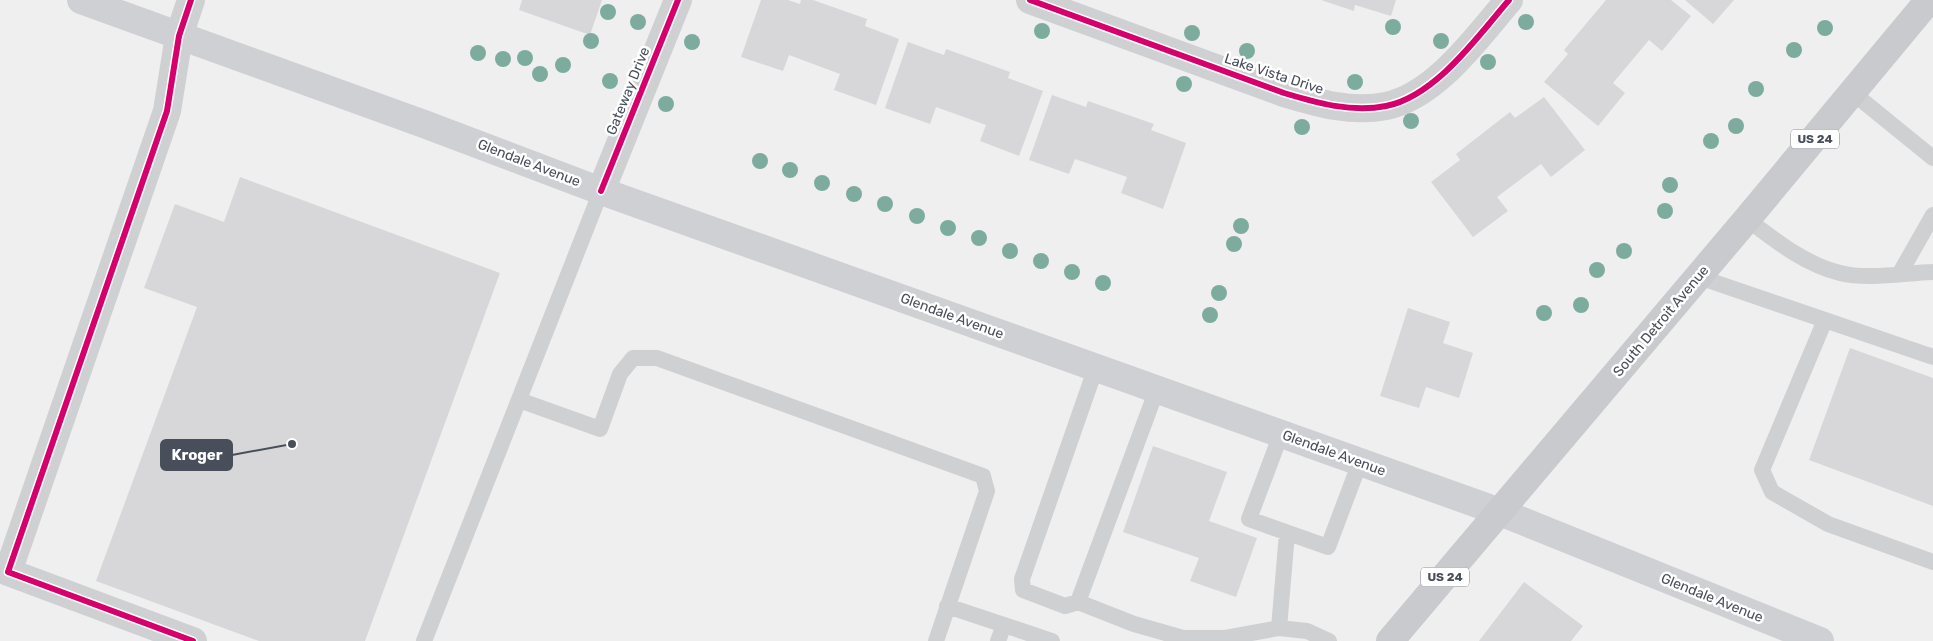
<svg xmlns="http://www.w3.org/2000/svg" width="1933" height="641" font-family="Rubik,sans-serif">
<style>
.building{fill:#d7d7d9}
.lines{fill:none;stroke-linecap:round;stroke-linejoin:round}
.lane{stroke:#ced0d2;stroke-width:16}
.street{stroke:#ced0d2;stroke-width:28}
.secondary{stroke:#cfd0d3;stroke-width:28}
.primary{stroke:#c8cace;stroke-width:28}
.cycleway-casing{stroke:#fff;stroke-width:9}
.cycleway{stroke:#d6006c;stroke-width:6}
.tree{fill:#7dac9e}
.labels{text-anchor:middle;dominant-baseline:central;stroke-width:5;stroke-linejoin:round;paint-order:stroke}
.shield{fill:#fff;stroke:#7f838c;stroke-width:1}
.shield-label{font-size:12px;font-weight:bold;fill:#484e5a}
.street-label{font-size:14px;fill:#484e5a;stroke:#fff}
.leader{fill:none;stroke:#484e5a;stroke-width:2}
.callout-dot{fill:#484e5a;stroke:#fff;stroke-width:2}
.callout{fill:#484e5a;stroke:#484e5a;stroke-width:2}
.callout-label{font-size:15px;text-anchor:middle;font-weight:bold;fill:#fff}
</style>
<rect width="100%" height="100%" fill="#f0efef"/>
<path class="building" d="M522,0H602L590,35L519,10Z
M761,0H788L800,4L801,0H813L867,19L865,26L899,39L876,105L834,90L840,74L789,55L783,71L741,57Z
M1321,0H1396L1391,16L1355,5L1354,11Z
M1606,0H1671L1691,16L1662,51L1649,40L1613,83L1625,93L1598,126L1544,82L1568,54L1564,50Z
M1685,0H1734L1713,24Z
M908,42L944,55L946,49L1010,72L1008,78L1043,91L1019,156L980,141L986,125L936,107L930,124L885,108Z
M1052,95L1086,107L1088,101L1154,124L1151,130L1186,143L1163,209L1121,193L1127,177L1075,159L1069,174L1029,160Z
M1544,97L1585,150L1551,177L1541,164L1497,197L1508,211L1473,237L1431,182L1460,160L1456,154L1510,112L1515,118Z
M240,177L500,273L365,641H259L96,581L197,307L144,288L175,204L224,222Z
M1408,308L1450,322L1443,343L1473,353L1459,398L1426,387L1419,408L1380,396Z
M1850,348L1933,378V506L1809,460Z
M1153,446L1227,472L1209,521L1257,538L1236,597L1190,581L1199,558L1123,532Z
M1524,582L1583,626L1571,641H1479Z"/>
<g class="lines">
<path class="lane" d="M1853,93L1933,158
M1747,219C1776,241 1804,264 1840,273C1868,280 1904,273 1933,272
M1900,273L1933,215
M1699,277L1933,357
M1825,320L1762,470L1772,492L1828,524L1933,562
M1096,367L1022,579L1023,590L1065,606L1078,602L1157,389
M519,400L600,429L620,374L633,358H657L983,476L987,491L936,641
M1281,434L1249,519L1328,547L1360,462
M1078,602L1134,624L1183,638H1224L1279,628L1307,631L1329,641
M947,606L1052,641
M1279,628L1287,533
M424,641L601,191
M998,641L1004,625"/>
<path class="street" d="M191,0L179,36L167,111L8,572L193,641
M1030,0L1284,93C1317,103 1352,113 1386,106C1436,96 1478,36 1509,0
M601,191L678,0"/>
<path class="secondary" d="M81,0L424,124L601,191L1500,512L1820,641"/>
<path class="primary" d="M1390,641L1747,219L1929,0"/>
<defs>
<path id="cycleway" d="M191,0L179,36L167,111L8,572L193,641
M1030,0L1284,93C1317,103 1352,113 1386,106C1436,96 1478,36 1509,0
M601,191L678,0"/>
</defs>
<use href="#cycleway" class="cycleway-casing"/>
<use href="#cycleway" class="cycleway"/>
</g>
<g class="tree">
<circle cx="608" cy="12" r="8"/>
<circle cx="638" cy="22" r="8"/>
<circle cx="1526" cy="22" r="8"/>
<circle cx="1393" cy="27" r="8"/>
<circle cx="1825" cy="28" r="8"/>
<circle cx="1042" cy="31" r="8"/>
<circle cx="1192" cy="33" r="8"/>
<circle cx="591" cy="41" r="8"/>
<circle cx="1441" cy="41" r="8"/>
<circle cx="692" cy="42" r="8"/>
<circle cx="1794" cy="50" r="8"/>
<circle cx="1247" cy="51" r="8"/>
<circle cx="478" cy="53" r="8"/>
<circle cx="525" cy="58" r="8"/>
<circle cx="503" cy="59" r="8"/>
<circle cx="1488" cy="62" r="8"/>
<circle cx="563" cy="65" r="8"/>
<circle cx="540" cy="74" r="8"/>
<circle cx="610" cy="81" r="8"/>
<circle cx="1355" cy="82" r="8"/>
<circle cx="1184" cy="84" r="8"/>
<circle cx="1756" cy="89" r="8"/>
<circle cx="666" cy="104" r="8"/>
<circle cx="1411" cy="121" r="8"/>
<circle cx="1736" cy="126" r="8"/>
<circle cx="1302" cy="127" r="8"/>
<circle cx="1711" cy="141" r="8"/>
<circle cx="760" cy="161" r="8"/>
<circle cx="790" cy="170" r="8"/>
<circle cx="822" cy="183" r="8"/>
<circle cx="1670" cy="185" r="8"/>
<circle cx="854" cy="194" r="8"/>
<circle cx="885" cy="204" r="8"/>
<circle cx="1665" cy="211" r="8"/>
<circle cx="917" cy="216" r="8"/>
<circle cx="1241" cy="226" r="8"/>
<circle cx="948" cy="228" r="8"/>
<circle cx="979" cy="238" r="8"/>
<circle cx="1234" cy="244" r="8"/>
<circle cx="1010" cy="251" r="8"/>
<circle cx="1624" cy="251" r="8"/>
<circle cx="1041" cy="261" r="8"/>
<circle cx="1597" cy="270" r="8"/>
<circle cx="1072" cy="272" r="8"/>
<circle cx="1103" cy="283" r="8"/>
<circle cx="1219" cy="293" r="8"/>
<circle cx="1581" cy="305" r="8"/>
<circle cx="1544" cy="313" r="8"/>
<circle cx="1210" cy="315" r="8"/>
</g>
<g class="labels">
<g class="shield">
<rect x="1791" y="129.5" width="48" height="19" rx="4"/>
<rect x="1421" y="567.5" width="48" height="19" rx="4"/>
</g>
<g class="shield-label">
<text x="1815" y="139">US 24</text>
<text x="1445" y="577">US 24</text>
</g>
<g class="street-label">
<text transform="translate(1274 74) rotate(18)">Lake Vista Drive</text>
<text transform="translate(628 91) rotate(-68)">Gateway Drive</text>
<text transform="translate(529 163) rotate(21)">Glendale Avenue</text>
<text transform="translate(952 316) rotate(20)">Glendale Avenue</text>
<text transform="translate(1661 321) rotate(-50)">South Detroit Avenue</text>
<text transform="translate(1334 453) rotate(20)">Glendale Avenue</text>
<text transform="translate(1712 598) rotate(22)">Glendale Avenue</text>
</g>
</g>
<path class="leader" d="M292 444L232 455"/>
<circle class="callout-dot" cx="292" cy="444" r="5"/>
<rect class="callout" x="161" y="440" width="71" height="30" rx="5"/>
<g class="callout-label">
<text x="197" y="460">Kroger</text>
</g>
</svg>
